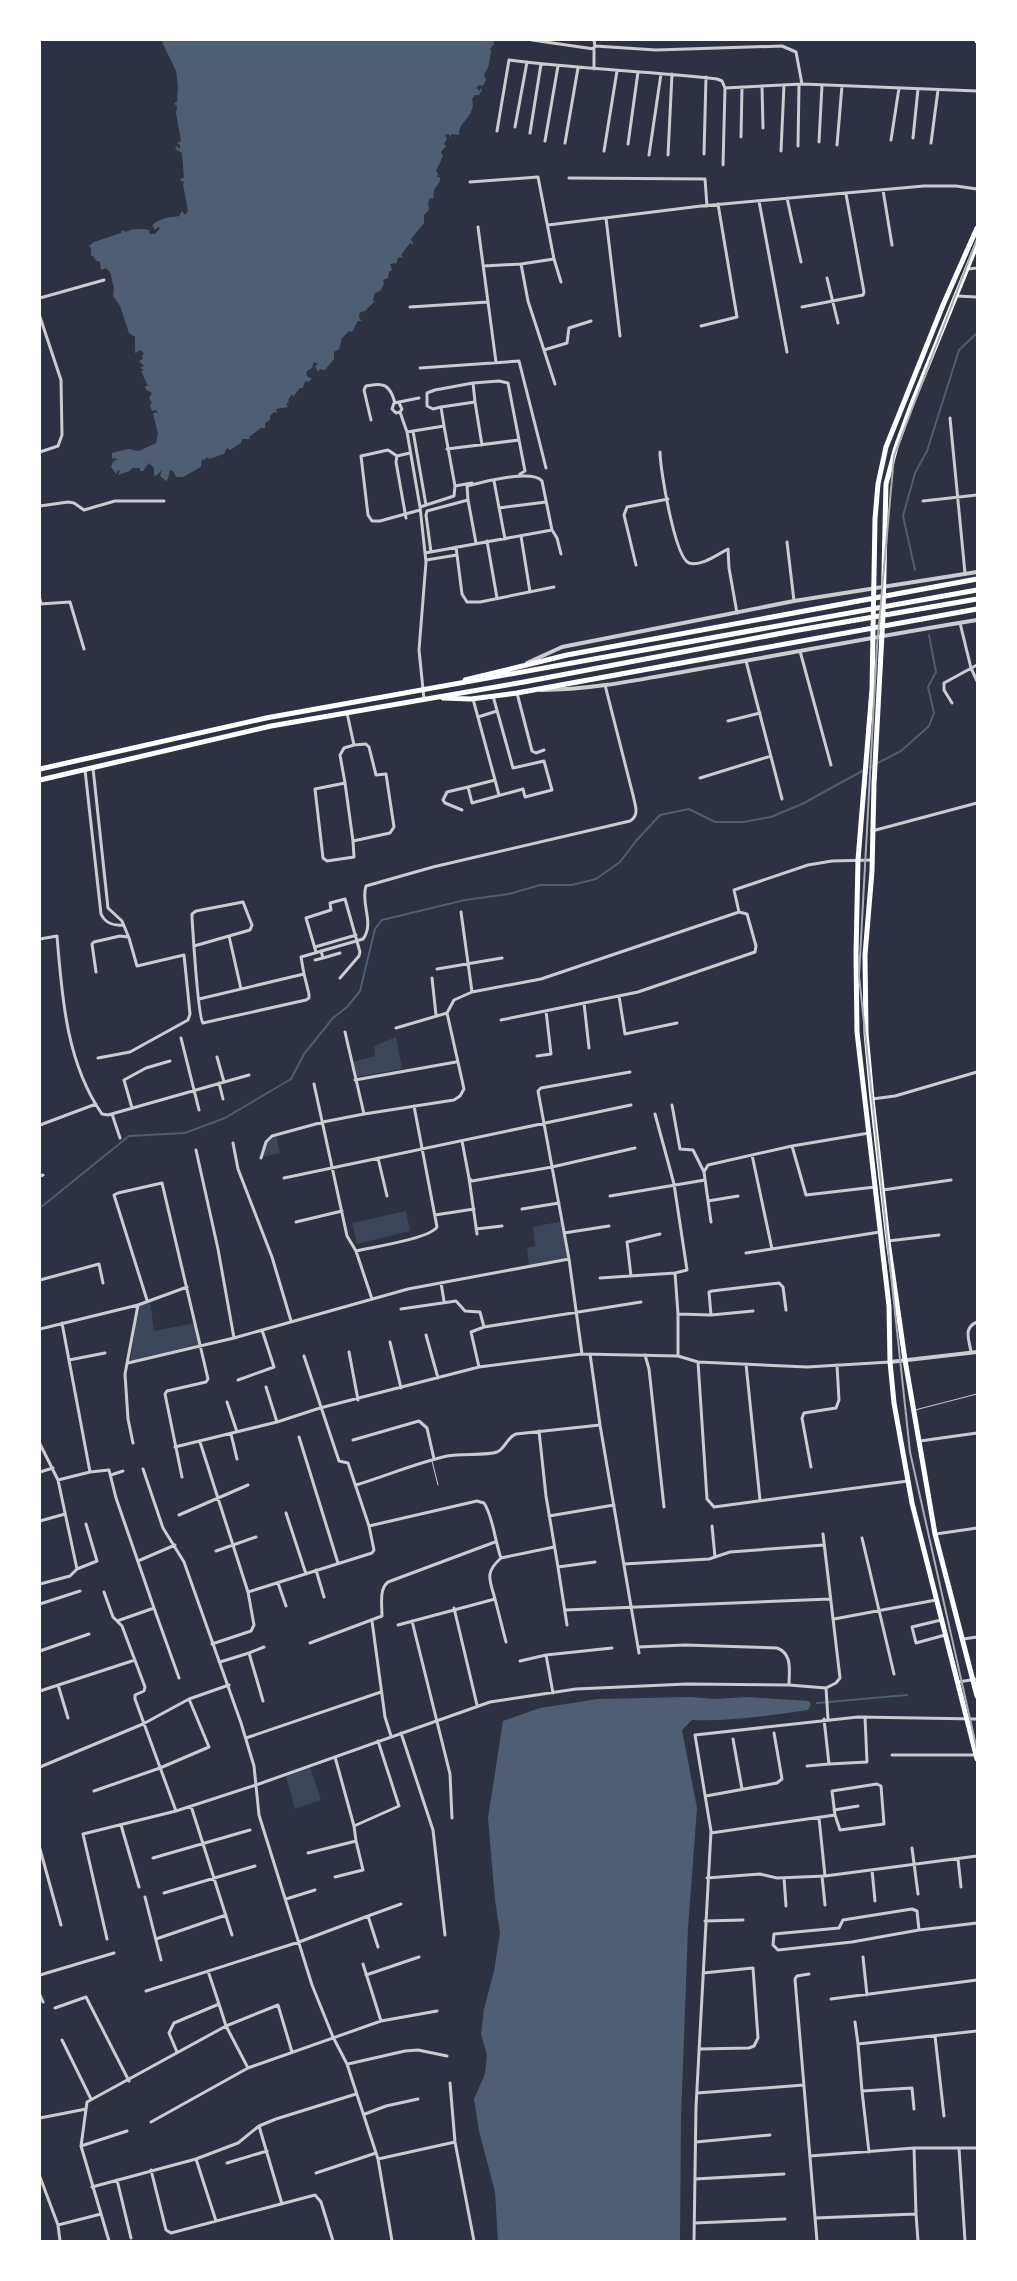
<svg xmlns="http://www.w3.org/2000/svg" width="1017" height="2281" font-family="'Titillium Web',sans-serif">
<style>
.green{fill:#3c4559}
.water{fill:#4f5d75}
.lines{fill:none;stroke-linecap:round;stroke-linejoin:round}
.stream{stroke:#4f5d75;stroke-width:2}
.service{stroke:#caccd0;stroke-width:1}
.minor{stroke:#caccd0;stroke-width:3}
.tertiary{stroke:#caccd0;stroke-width:4}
.primary{stroke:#fff;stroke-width:5}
.rail{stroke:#abadb3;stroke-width:2}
</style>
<rect width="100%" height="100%" fill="#2d3142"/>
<path class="green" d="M396,1037L402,1069L357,1077L353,1062L375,1056L374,1046Z
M276,1136L280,1153L262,1157L267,1143Z
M406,1211L410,1231L357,1244L352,1223Z
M562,1221L567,1258L529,1265L527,1248L535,1246L533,1227Z
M150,1301L154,1331L194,1323L199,1345L130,1362L138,1305Z
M310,1767L321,1800L295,1809L286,1776Z"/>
<path class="water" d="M161,40H494V44L490,49L491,51C490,59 489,69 484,74L486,80L483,86L479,85L476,88L480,91L481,87L482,90L479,95H475L472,99C477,116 458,121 459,135L451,134V138L449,134L445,135L447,139L444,144L446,146L441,152L443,156L436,171L439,175L436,176L440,178V181L434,190L433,199L430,198L428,203L429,210L424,215V223L411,239L414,245L410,243L401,255L404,258L400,257L397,259V263L390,264L392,270L389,272L388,278L383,280L384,284L380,291L375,293L373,300L376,303L374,302L365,311L360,312L359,318L362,321H358L352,332L349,331L342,338L339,349L334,352V359L325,370L320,369L318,372L315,366L318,364L314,362L312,368L306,372L307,376L312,379L308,382L305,381L303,388H300L293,397L292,394L288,400L289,402L286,404L288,407L276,409L277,413L274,412L270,416V420L265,423V428H261L249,437L250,439H242L241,443L230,450L227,448L224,454L209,459L207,457L205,460L202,459L201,467L183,477H176L174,472L170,470L168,479L166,481L160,476L162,470L157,475L154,476V468L149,463L143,471H140V468H132L130,471L118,475L120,471L118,470L116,474L111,467L113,462L118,459L112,458V453L128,449L139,451L156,443L158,433L153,414L156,412L159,414L156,410L152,411L150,405L152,403L149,398L152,393L146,390L145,386H148L141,371L144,370L140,368L144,366L139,361L143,359L142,356L144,354L141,350L135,353V337L129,333L120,306L113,296L114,288L110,272L106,268L101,270L100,262L94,260L97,259L93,258L94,256H91V248L89,246L94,242L121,233L122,230L126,232C133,228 142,229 149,230L150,234H155L160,228L158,227L155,230L152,225C162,217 168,218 179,216L182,211L185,215L188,211L183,184L185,181L182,182L180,179L184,178L182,153L175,149L177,146L180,149V145L177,143L181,141L176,113L177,107L174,103L177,102L178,86L176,71Z
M691,1697L714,1699L746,1697L809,1701L811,1704L808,1710C774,1715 727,1722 692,1720L682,1730L697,1808L688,1928L681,2119L680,2241H498L495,2192L479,2131L474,2099L485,2074L487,2055L481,2034L484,2009L494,1971L500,1933L495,1900L488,1818L503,1721L540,1708L598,1699Z"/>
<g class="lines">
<path class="stream" d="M915,570L903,516L915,473L927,451L959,350L977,333
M868,768L901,751L929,726L934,713L928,687L936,672L929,635
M40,1208L129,1136L185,1133L225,1118L291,1079L304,1054L333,1018L347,1007L360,991L375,929L382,920L465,900L509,894L540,885H572L596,879L620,862L636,841L660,815L689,809L715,822H743L771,817L802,804L864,770
M817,1703L907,1695"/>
<path class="service" d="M915,1410L977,1394
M432,1461L438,1485"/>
<path class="minor" d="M532,40L594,49
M594,40L595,46L656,50L782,46L796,52L802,84
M594,69V47
M762,86L763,128
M515,127L527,62
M497,131L509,60C578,69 648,71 717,79L722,81L725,88L802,84L977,91
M530,133L541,64
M741,137L742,87
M913,138L918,89
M891,140L899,88
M545,141L558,66
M819,142L822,85
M565,143L578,68
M931,143L938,90
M628,144L638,72
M837,145L842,86
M798,146L799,85
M604,151L617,71
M781,151L784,85
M704,154L706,77
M649,155L661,74
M668,155L672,74
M723,165L725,88
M569,178L705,179L707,206
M470,182L538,177L554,259L561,282
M883,190L892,245
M787,198L801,262
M759,201L787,352
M606,218L620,336
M548,225L701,206L924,186H956L977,189
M478,227L496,362
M521,264L528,301L555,384
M484,266L521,264L554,259
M968,269L977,268
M827,278L838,323
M957,296L977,297
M40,298L104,280
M410,307L488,302
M802,307L863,295L864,292L846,194
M40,317L61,380L62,435L58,446L40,452
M701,326L737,317L718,204
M544,350L567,343L569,328L591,321
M420,368L519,361L546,468
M473,383L499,381L508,383L519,440
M399,403L402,409L400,412L396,413L392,409L394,403L419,398
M441,407L433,409L427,406V393L435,390L473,383L475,402
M400,412L407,432L420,507L426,562L419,650L424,699
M950,418L965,573
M371,420L364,390L366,386C383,382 390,384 395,403
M444,426L455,486
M413,431L426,505
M407,432L444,426L441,407L475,402L482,445
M447,449L519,440L525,471L520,474
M660,452C660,469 675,558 689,563C701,567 718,554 728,549L729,568L737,613
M397,456L388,450L361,456L368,515L372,521H380L420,510
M494,481L505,539
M468,500L476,543
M923,501L977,495
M40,506L68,502L74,503L84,510L115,501H164
M420,507L454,496L455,486L472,483
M499,508L546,502
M406,518L396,462L397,456L410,453
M521,536L530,592
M487,541L497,598
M787,542L794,601
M456,547L462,594L467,602H480L554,587
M431,552L426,515L427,511L468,500L467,486C481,482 533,469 542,481L552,530L557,538L561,554
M425,553L552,530
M426,560L457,555
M636,565L624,515L627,507L632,506L668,499
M40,599L41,604
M40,604L70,602L84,649
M960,623L971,668L977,681
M800,651L831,765
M746,661L782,799
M517,693L532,751L536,753L544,750
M473,699L495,780L468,787L472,803L523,789L525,797L552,790L544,761L513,768L493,696
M952,703L944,690V683L977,665
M347,713L354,745L366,744L369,747L376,775L386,774L394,827L390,833L353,841L354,857L327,861L323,858L315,789L345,783L340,755L344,748L354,745
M478,717L497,711
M728,721L760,713
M93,768L108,908L122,921L129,938L137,966L184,955L190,1014L188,1020L130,1052L98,1058
M85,770L101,914C105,923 114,926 123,925
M700,778L771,756
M495,780L499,795
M345,783L353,841
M462,810L445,803L443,800L447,792L468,787
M872,831L977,803
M461,912L472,992
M229,936L241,989
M40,939L57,936C62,996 66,1062 102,1114L108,1115L249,1075
M194,946L250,930L252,925L243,902L196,911L192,914V918C193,933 198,1017 203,1023L306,1000L309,998V994L304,974
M315,947L356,935
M321,951L323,958L340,953
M316,952L306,918L331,910L330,903L345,899L360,952L359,956L340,978
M315,960L323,958
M437,969L502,958
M96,972L92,944L94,942L120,936L128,937
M432,978L436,1015
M619,996L625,1034L677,1023
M199,999L304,974L301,957L363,939C375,923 360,903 366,886L433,867L630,821C640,815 635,805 633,795L605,685
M584,1003L589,1048
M501,1020L638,992L755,952L756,946L747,914L739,912
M396,1028L447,1013
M345,1032L364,1114
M181,1038L199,1110
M537,1056L551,1054L546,1011
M217,1057L224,1082
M355,1080L456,1062
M219,1083L223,1099
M314,1084L347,1236L356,1251L372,1299
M872,1099L895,1096L977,1072
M672,1105L680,1149L693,1150L704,1172L711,1222
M132,1108L124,1080L146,1068L170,1061
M112,1114L120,1138
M655,1114L674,1184L687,1270L675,1273L678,1314V1356
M40,1125L96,1104
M462,1141L469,1178L472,1181L552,1167L635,1148
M233,1143L238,1169L272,1257L291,1321
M792,1146L806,1195L875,1187
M196,1150L218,1249L234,1338
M752,1155L772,1249
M261,1158L266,1142L272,1136L323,1122L364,1114L454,1100L460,1096L464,1089L447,1013L454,1000L472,992L541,979L739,912L734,890L808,865L832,861L872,860
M378,1158L387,1196
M704,1172L708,1165L792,1146L869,1133
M40,1176L43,1175
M284,1178L631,1105
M469,1178L477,1234
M883,1190L951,1180
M610,1196L705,1180
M708,1201L738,1196
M522,1209L559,1203
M435,1215L474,1209
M296,1222L342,1211
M476,1229L502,1226
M564,1233L609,1226
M888,1241L939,1235
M356,1251C372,1247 429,1239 437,1227L414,1106
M746,1253L880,1232
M631,1276L627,1242L660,1234
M600,1278L675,1273
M40,1280L99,1264L103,1283
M441,1283L444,1301
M147,1300L114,1195L118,1193L162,1183L208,1379L206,1382L167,1391L165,1394L182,1477
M401,1309L456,1301L465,1311L480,1312L484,1327
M678,1314L711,1315L709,1292L712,1291L779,1283L783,1287L786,1310
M711,1315L753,1311
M40,1329L138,1305L187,1287
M426,1335L438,1378
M390,1342L401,1388
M349,1352L358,1400
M971,1352C969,1339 963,1328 977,1322
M582,1354L569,1259L538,1091L541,1088L630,1072
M590,1354L600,1425L639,1653
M645,1355L649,1369L664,1507
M69,1360L105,1353
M698,1362L707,1499L714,1507L908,1481
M128,1363L234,1338L408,1289L569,1259
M746,1364L760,1500
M479,1367L471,1332L484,1327L641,1302
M238,1380L274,1367L262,1330
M266,1387L277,1422
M227,1402L237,1432
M539,1431L546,1496L558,1567L595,1562
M231,1434L237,1459
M299,1437L338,1563
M353,1440L419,1421L427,1428L434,1459
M920,1441L977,1433
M200,1442L248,1592
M133,1443L128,1419L125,1374L138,1305
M40,1444L58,1480L90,1472L62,1323
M175,1447L277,1422L320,1408L479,1367L582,1354L678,1356L698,1362L807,1367L890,1362
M811,1467L802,1418L804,1413L836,1408L839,1400L837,1365
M143,1469L163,1528L184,1562L241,1723L254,1766L259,1815L312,1985L333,2037L347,2064L378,2159L392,2241
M40,1472L53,1468
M90,1472L109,1470L116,1498L154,1608L117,1621
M111,1475L123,1471
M356,1485C386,1476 416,1463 447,1456C461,1453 486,1456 497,1452C506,1448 506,1438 516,1434L600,1425
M286,1513L306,1574
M179,1515L248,1485
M549,1516L614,1505
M40,1521L65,1514
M369,1526L477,1501L484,1503C493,1516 495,1542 501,1558L554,1547
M712,1526L715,1557
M936,1534L977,1528
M862,1538L894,1674
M216,1551L256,1537
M138,1561L175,1545
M624,1564L709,1559L730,1552L824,1545
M558,1567L567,1625
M77,1569L97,1561L86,1524
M316,1570L324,1597
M278,1583L286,1606
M40,1584L70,1576L77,1569L58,1480
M104,1592L113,1617L122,1626L145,1687L144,1691L135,1695V1699L176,1811
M495,1599L506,1642
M40,1604L80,1591
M154,1608L179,1678
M454,1608L477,1705
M565,1610L830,1599
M834,1619L936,1600
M941,1620L912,1627L916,1643L945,1635
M372,1621L385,1717L391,1736
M412,1621L450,1774L452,1818
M398,1625L495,1599C490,1580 484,1573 501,1558
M963,1639L977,1637
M310,1643L382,1616C382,1605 379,1589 388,1582L495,1542
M212,1644L251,1631L254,1625L248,1592L372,1553L374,1550L369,1526L348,1463L339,1461L304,1356
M638,1647L685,1645L777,1648C793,1654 789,1671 789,1685
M40,1651L89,1634
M249,1653L264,1647
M546,1655L612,1648
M520,1661L546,1655L553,1693
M220,1662L249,1653L263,1701
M958,1682L977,1679
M58,1685L68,1718
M826,1688L828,1719
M40,1691L135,1660
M401,1733L433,1830L445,1935
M246,1738L381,1692
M733,1739L742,1789
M892,1755H976
M335,1757L354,1826L356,1841
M829,1764L867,1762L865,1717
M807,1766L829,1764L824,1719
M40,1767L143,1724L189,1699L229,1685
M94,1791L160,1768L209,1747L189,1699
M706,1796L777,1783L782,1779L774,1733
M191,1806L232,1935
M834,1810L858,1806
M819,1818L825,1876
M121,1825L139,1887
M354,1826L399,1806L378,1741
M711,1833L835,1815L832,1791L877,1784L881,1786L884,1824L840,1830L835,1815
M912,1848L918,1894
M40,1849L61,1925
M308,1853L356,1841L363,1870L335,1877
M153,1858L250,1830
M958,1859L961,1887
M872,1870L875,1901
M822,1876L825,1905
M707,1878L760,1874L777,1878L825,1876L977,1856
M784,1878L786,1906
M164,1893L255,1866
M145,1897L161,1960
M286,1899L315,1890
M705,1921L743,1920
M919,1930L852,1942L778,1950L773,1945L774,1934L839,1928L843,1920L912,1909L917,1911L919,1930L977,1923
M107,1939L83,1834L176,1811L256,1785L490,1702L576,1689L687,1684L789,1685L826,1688L836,1683L840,1678L823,1534
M156,1939L226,1915
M378,1947L368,1916L401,1904
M863,1957L867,1995
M363,1964L381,2021
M208,1971L219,2004
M809,1974L797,1976L795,1979L817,2241
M40,1975L114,1953
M366,1975L419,1957
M146,1991L299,1942L368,1916
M40,1995L43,2002
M831,1999L977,1980
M55,2008L86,1997L129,2081
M855,2022L858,2044
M935,2036L944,2116
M62,2040L91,2099
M699,2049L749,2048L754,2046L758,2038L753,1968L703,1973
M177,2052L169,2033L174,2023L219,2004L226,2026L248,2068
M348,2064L405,2051L418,2050L447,2056
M450,2083L455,2142L474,2241
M862,2091L858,2044L977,2031
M697,2093L804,2085
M365,2114L386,2106L418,2099
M40,2118L86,2109
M151,2122L248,2068L381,2021L437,2011
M259,2126L282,2204
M696,2142L770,2135
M81,2146L127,2131
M959,2148L965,2241
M869,2152L862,2091L912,2088L914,2109
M810,2156L914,2148H977
M196,2159L216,2221
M378,2159L455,2142
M227,2163L267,2151
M151,2170L166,2230L171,2233L315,2195L321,2202L333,2241
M316,2173L376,2153
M40,2177L58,2225L60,2241
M695,2179L784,2174
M117,2180L131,2238
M92,2187L196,2159L238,2143L259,2126L276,2119L356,2094
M916,2214L918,2241
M815,2218L916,2214L914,2148
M695,2223L785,2219
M58,2225L101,2214
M109,2241L81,2146L87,2102L226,2026L278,2005L292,2052
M694,2241L696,2107L711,1831L695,1735L858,1717L977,1719"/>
<path class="tertiary" d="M527,663L562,647L794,601L977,572
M541,690C594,690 647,678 699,669C792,653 884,635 977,620
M890,1362L977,1352"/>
<path class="primary" d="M977,40V41
M977,228L943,305L886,447L878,484L875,519L872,689L858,860L856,954L857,1032L889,1306L890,1362L894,1403L912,1503L977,1759
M977,244L911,406L896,447L886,484L883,615L874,784L872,871L865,955L866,1033L872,1099L888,1241L905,1360L935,1534L977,1696
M465,680L567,655L977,579
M443,698L471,699L517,693L977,609
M40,769L266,718L977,590
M40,780L271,726L524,682L793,631L977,599"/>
<path class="rail" d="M977,239L894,456L877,646L859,976L910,1452L977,1750"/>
</g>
<rect width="1017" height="2281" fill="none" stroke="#ffffff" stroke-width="82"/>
</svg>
